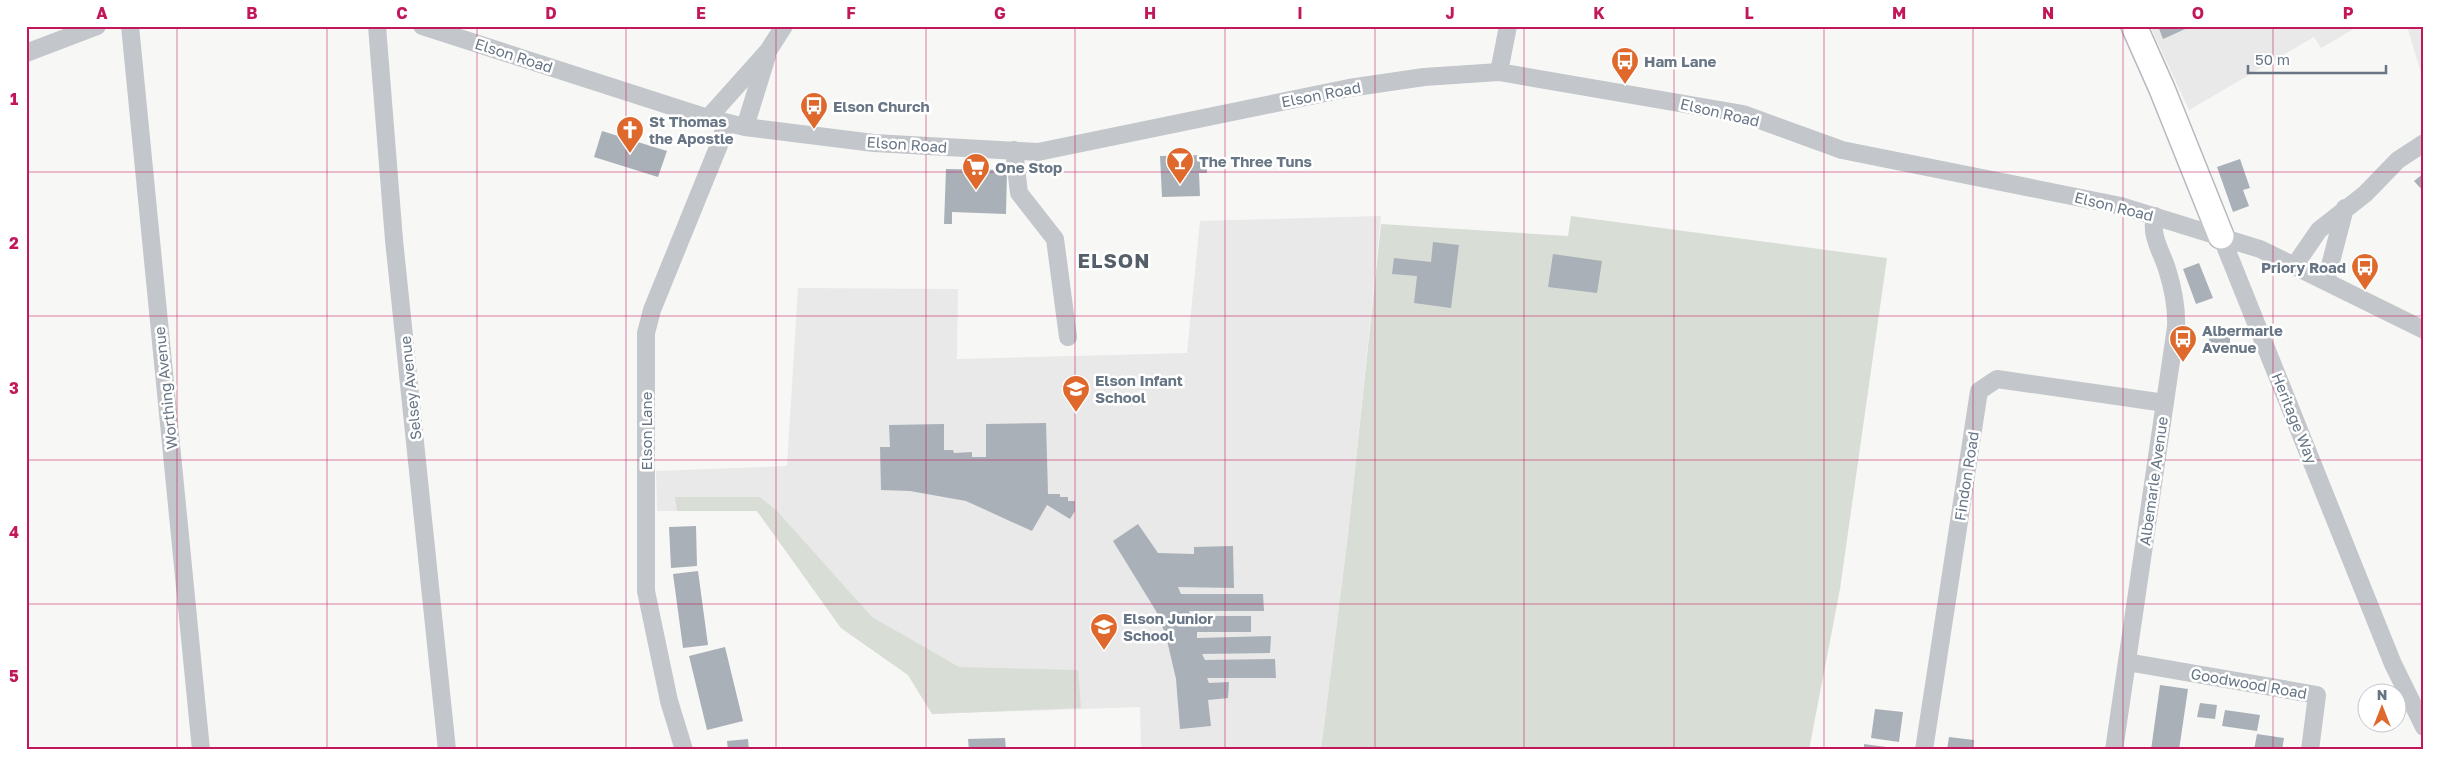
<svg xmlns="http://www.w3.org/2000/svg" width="2450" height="776" font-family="'Golos Text',sans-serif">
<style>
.built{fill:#e8e9e8}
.green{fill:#d8ded6}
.building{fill:#a9b0b7}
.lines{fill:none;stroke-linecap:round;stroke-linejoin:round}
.secondary-casing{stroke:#b5babf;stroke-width:28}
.street{stroke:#c3c6ca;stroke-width:18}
.secondary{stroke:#fff;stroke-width:25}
.grid{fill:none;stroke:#c2185b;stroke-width:1;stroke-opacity:0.55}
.labels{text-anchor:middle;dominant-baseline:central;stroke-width:5;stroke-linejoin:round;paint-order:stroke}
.street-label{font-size:15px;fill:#677585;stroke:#fff}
.poi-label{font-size:15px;font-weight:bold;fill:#677585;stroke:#fff;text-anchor:start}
.district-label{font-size:20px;font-weight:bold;letter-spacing:1px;fill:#555f6a;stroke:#fff}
.neatline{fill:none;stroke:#c2185b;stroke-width:2}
.grid-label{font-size:16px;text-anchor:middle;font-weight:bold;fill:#c2185b}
</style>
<rect width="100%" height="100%" fill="#f7f8f5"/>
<path class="built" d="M2150,26H2359L2321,48L2314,37L2189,110Z
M2407,26H2424V83Z
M1381,216L1348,535L1321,750H1141L1140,707L932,714L908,675L841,628L757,511H657L656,471L787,466L798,288L958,289L957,359L1187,353L1200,221Z"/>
<path class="green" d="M1571,216L1887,258L1840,589L1809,750H1321L1348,535L1381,224L1568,236Z
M675,497H760L777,511L872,617L959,667L1078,670L1081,708L932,714L908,675L841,628L757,511H677Z"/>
<path class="building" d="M2158,26H2192L2163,39Z
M602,131L667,151L658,177L594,157Z
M1206,155L1207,173H1199L1200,196L1162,197L1160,156Z
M2240,159L2250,188L2243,190L2249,206L2233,212L2217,167Z
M946,169L1007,170L1006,214L952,212V224H944Z
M2424,173V192L2414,181Z
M1433,242L1459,245L1451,308L1414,303L1417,276L1392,274L1394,258L1431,262Z
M1553,254L1602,261L1597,293L1548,287Z
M2199,263L2213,298L2196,304L2183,269Z
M2209,330H2230V352L2209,353Z
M1046,423L1048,494H1060V497H1068V501H1075V511L1070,519L1047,505L1032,531L966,501L910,491L881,490L880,447H890L889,425L944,424V450H953L954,453L972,452V457H986V424Z
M1138,524L1158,553L1194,554V547L1233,546L1234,588L1178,587L1181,594H1263L1264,611H1189L1191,616H1251V632H1197V638L1271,636L1270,653L1202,654L1205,660L1275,659L1276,678H1207L1209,683L1229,682L1228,698L1208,700L1211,726L1180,729L1176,679L1166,636L1156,611L1113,541Z
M696,526L697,566L671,568L669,527Z
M698,571L708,645L683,648L673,574Z
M725,647L743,721L707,730L689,656Z
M2160,685L2188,689L2179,750H2151Z
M2200,703L2217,705L2215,719L2197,717Z
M1875,709L1903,712L1899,742L1871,738Z
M2225,710L2260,715L2257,731L2222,726Z
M2257,734L2284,738L2282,750H2254Z
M1949,737L1974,740L1973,750H1947Z
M1005,738L1006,750H969L968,739Z
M748,739L749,750H728L727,741Z
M1864,744L1901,749L1900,750H1864Z"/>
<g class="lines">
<defs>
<path id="secondary" d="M2134,26L2162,89L2221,236"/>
</defs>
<use href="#secondary" class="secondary-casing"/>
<path class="street" d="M130,26L201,750
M377,26L394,240L447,750
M422,26L708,118L745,127L874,143L1038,152L1349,88L1424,77L1499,72L1743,114L1842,150L2121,206L2260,249L2424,330
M26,53L97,26
M1499,72L1508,26
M708,118L768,51L784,26
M745,127L767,56
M1014,150L1019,193L1055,239L1068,337
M2221,236L2393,664L2424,727
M2295,265L2319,230L2365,194L2398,160L2424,143
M2326,281L2345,208
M2127,662L2317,695L2310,750
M684,750L669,701L646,591V333L652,310L719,145L726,123
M1924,750L1979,391L1997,379L2165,403
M2114,750L2176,327C2177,306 2173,288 2167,269C2161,250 2150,236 2155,216"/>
<use href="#secondary" class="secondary"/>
</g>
<path class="grid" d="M177,26V750M327,26V750M477,26V750M626,26V750M776,26V750M926,26V750M1075,26V750M1225,26V750M1375,26V750M1524,26V750M1674,26V750M1824,26V750M1973,26V750M2123,26V750M2273,26V750M26,172H2424M26,316H2424M26,460H2424M26,604H2424"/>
<defs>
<symbol id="bus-pin" viewBox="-11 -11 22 30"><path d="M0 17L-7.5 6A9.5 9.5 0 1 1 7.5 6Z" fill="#df692d" stroke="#fff"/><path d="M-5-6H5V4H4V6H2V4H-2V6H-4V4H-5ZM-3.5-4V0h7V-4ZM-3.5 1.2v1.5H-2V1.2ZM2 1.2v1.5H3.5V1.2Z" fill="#fff"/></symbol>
<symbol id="church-pin" viewBox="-11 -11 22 30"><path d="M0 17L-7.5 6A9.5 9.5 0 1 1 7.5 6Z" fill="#df692d" stroke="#fff"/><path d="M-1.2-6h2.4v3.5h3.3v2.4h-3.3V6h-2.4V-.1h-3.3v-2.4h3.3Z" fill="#fff"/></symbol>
<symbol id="bar-pin" viewBox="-11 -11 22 30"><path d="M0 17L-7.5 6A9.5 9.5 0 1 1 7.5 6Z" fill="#df692d" stroke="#fff"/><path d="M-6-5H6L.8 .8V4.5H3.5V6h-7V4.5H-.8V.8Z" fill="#fff"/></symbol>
<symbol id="supermarket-pin" viewBox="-11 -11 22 30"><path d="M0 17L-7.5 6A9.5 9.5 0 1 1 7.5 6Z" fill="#df692d" stroke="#fff"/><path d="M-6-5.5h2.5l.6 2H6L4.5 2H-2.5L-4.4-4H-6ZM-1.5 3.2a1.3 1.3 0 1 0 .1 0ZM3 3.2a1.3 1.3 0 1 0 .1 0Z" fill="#fff"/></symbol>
<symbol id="school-pin" viewBox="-11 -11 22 30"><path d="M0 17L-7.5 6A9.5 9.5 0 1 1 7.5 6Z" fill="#df692d" stroke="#fff"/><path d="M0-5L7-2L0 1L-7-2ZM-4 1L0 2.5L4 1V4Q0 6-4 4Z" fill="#fff"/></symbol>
</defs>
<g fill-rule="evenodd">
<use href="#bus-pin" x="1609" y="45" width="32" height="43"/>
<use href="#bus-pin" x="798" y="90" width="32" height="43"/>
<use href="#church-pin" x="614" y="114" width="32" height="43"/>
<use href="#bar-pin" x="1164" y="145" width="32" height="43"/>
<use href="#supermarket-pin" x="960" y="151" width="32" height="43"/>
<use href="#bus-pin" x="2349" y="251" width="32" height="43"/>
<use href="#bus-pin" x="2167" y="323" width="32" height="43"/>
<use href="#school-pin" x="1060" y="373" width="32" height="43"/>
<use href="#school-pin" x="1088" y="611" width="32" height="43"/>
</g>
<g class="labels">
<g class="street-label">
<text transform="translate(514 55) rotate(18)">Elson Road</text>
<text transform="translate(1321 94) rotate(-11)">Elson Road</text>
<text transform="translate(1720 112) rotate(13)">Elson Road</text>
<text transform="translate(907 144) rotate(4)">Elson Road</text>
<text transform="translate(2114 206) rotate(14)">Elson Road</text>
<text transform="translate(165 388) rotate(-96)">Worthing Avenue</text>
<text transform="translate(410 388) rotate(-96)">Selsey Avenue</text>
<text transform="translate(2295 418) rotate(68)">Heritage Way</text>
<text transform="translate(646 431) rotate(-90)">Elson Lane</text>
<text transform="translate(1966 476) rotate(-81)">Findon Road</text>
<text transform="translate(2153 481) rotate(-82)">Albemarle Avenue</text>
<text transform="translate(2249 683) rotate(10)">Goodwood Road</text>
</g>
<g class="poi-label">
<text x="1644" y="61">Ham Lane</text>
<text x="833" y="106">Elson Church</text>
<text x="649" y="121">St Thomas<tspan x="649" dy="17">the Apostle</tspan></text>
<text x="1199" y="161">The Three Tuns</text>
<text x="995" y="167">One Stop</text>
<text x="2346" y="267" text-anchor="end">Priory Road</text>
<text x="2202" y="330">Albermarle<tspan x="2202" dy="17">Avenue</tspan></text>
<text x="1095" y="380">Elson Infant<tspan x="1095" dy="17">School</tspan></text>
<text x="1123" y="618">Elson Junior<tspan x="1123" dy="17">School</tspan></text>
</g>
<g class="district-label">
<text x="1114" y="260">ELSON</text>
</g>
</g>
<rect width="2450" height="776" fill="none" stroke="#ffffff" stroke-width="55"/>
<g transform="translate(2382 708)"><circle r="24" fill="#ffffff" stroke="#c2c8ce"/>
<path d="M0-4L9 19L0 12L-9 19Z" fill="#df692d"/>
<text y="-8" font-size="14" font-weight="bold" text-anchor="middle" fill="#677585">N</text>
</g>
<path d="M2248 65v8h138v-8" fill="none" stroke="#677585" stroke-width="2.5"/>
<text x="2255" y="65" font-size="15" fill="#677585" stroke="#ffffff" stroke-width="4" paint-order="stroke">50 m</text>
<rect x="28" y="28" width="2394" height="720" class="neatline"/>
<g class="grid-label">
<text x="102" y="19">A</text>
<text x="252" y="19">B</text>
<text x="402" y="19">C</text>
<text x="551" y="19">D</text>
<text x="701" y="19">E</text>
<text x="851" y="19">F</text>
<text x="1000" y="19">G</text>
<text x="1150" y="19">H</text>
<text x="1300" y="19">I</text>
<text x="1450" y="19">J</text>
<text x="1599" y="19">K</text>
<text x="1749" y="19">L</text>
<text x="1899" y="19">M</text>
<text x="2048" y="19">N</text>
<text x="2198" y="19">O</text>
<text x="2348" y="19">P</text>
<text x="14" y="105">1</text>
<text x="14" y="249">2</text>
<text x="14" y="394">3</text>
<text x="14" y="538">4</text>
<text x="14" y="682">5</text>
</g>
</svg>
